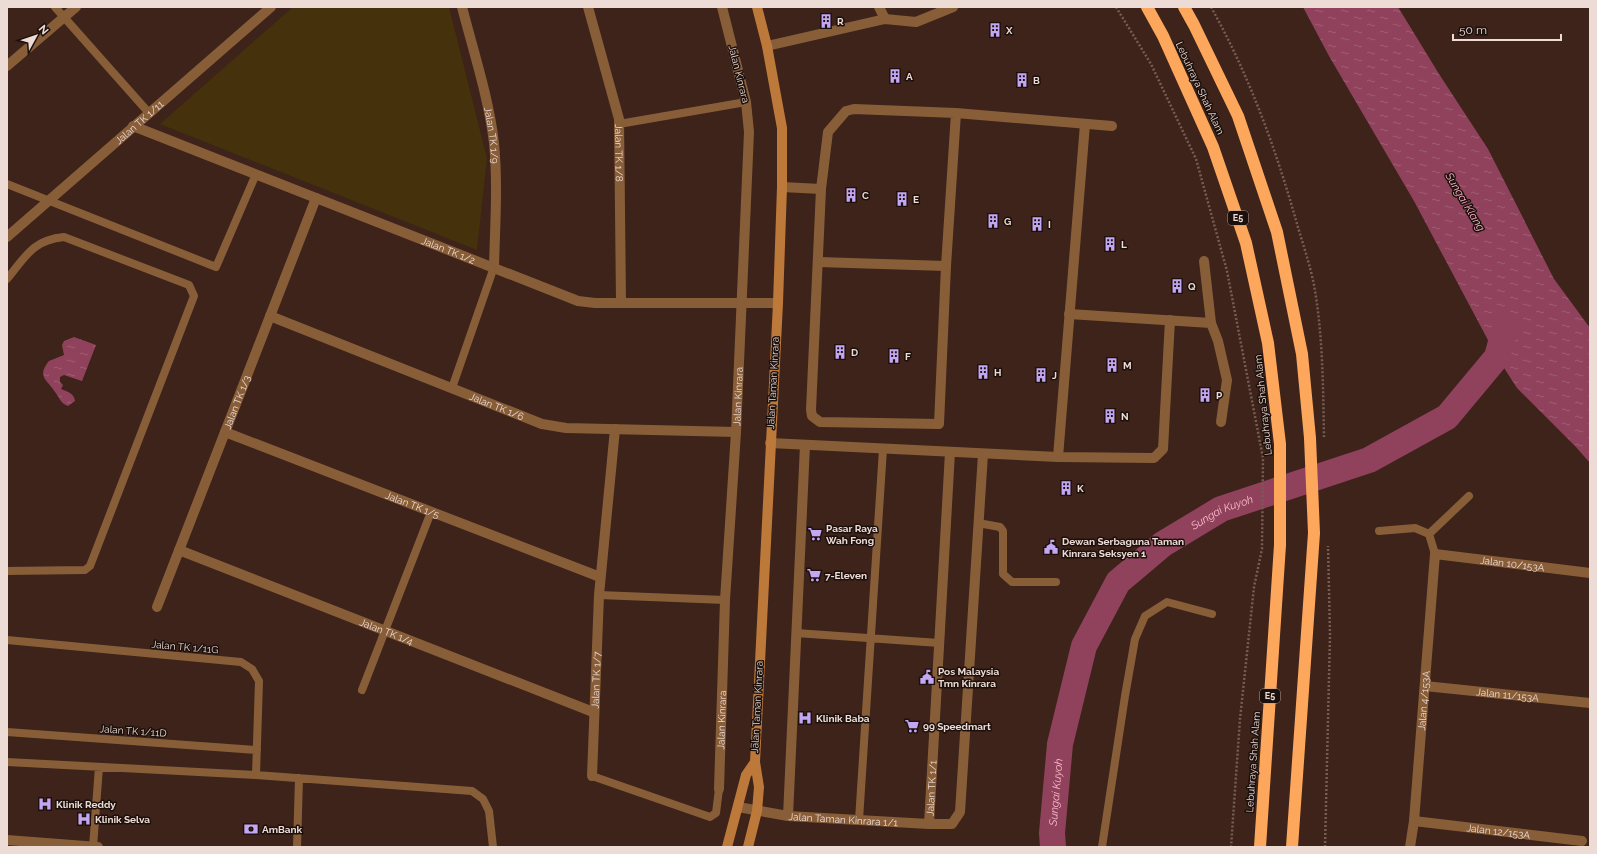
<svg xmlns="http://www.w3.org/2000/svg" width="1597" height="854" font-family="Raleway,sans-serif">
<style>
.park{fill:#45310b}
.water{fill:url(#water-ripples)}
.lines{fill:none;stroke-linecap:round;stroke-linejoin:round}
.river{stroke:#90425c;stroke-width:26}
.path{stroke:#765e56;stroke-width:2.5;stroke-dasharray:2 2;stroke-linecap:butt}
.lane{stroke:#885e39;stroke-width:8}
.street{stroke:#885e39;stroke-width:10}
.secondary{stroke:#bd793a;stroke-width:10}
.highway{stroke:#fda75c;stroke-width:12}
.labels{text-anchor:middle;dominant-baseline:central;stroke-width:3;stroke-linejoin:round;paint-order:stroke}
.shield{fill:#1c100c;stroke:#ae9e99;stroke-width:1}
.shield-label{font-size:9px;font-weight:bold;fill:#eddbd5}
.poi-label{font-size:10px;font-weight:bold;fill:#eddbd5;stroke:#1c100c;text-anchor:start}
.street-label{font-size:10px;fill:#eddbd5;stroke:#1c100c}
.water-label{font-size:11px;font-style:italic;fill:#feb9cc;stroke:#1c100c}
</style>
<defs>
<pattern id="water-ripples" width="26" height="14" patternUnits="userSpaceOnUse"><rect width="26" height="14" fill="#90425c"/><path d="M2 4q2-2 4 0t4 0M15 11q2-2 4 0t4 0" fill="none" stroke="#a05d72"/></pattern>
</defs>
<rect width="100%" height="100%" fill="#3d231a"/>
<path class="park" d="M293,7H449L487,158L477,250L160,124Z"/>
<path class="water" d="M1303,7H1398L1439,74L1488,149L1554,279L1590,328V463L1576,447L1517,388L1497,357L1414,201L1329,56Z
M74,337L96,345L82,381L64,375L60,377V382L63,385L61,389C68,392 74,393 75,401L68,406C60,403 60,398 55,392C48,380 36,377 49,361L64,355L62,345L64,341Z"/>
<g class="lines">
<path class="river" id="s1" d="M1053,847L1052,833L1060,744L1084,646L1118,582L1163,544L1221,509L1369,460L1447,417L1497,357L1506,324"/>
<path class="path" d="M1116,7L1151,64L1196,159L1227,271L1263,458L1262,549L1254,587L1240,719L1231,847
M1211,7C1249,75 1276,149 1297,224C1303,244 1310,265 1314,285C1323,335 1323,386 1324,437
M1325,847L1330,635L1328,546"/>
<path class="lane" d="M55,7L149,113
M619,124L746,102
M7,184L216,267L256,174
M7,279C26,256 33,240 64,237L189,285L194,296L90,566L85,570L7,571
M452,388L494,267
M978,523L1000,527L1003,531V574L1012,582H1056
M1379,531L1415,528L1429,534
M1435,554L1429,534L1469,496
M599,595L725,600
M796,633L939,643
M7,640L241,662L252,669L259,681L256,775
M362,690L431,512
M7,732L257,750
M7,762L256,775L472,791L483,799L489,811L493,847
M592,776L710,817L716,813L719,789
M859,820L883,449
M93,847L99,767
M297,847L299,778
M1102,847L1125,696L1135,639L1145,616L1167,602L1212,614"/>
<g class="street">
<path id="s2" d="M462,7C473,50 489,99 494,143C498,184 495,226 494,267"/>
<path id="s3" d="M588,7L619,119L621,302"/>
<path d="M879,7L885,19"/>
<path d="M767,46L885,19L916,22L953,7"/>
<path d="M7,66L76,7"/>
<path d="M956,113L946,266L939,424L820,422L812,416L811,410L821,189L828,132L846,111L854,109L956,113L1112,126"/>
<path id="s4" d="M133,126L578,301L595,303H778"/>
<path d="M782,187L821,189"/>
<path id="s5" d="M7,237L271,7"/>
<path d="M1204,261L1211,323L1218,341L1227,380L1221,422"/>
<path d="M818,262L946,266"/>
<path d="M1069,314L1211,323"/>
<path id="s6" d="M270,316L542,424L566,428L736,432"/>
<path id="s7" d="M225,432L600,577"/>
<path d="M770,443L1058,457L1154,458L1163,449L1170,320"/>
<path d="M1058,457L1085,124"/>
<path id="s8" d="M179,550L593,712"/>
<path id="s9" d="M157,607L316,198"/>
<path id="s10" d="M1425,686L1590,703"/>
<path id="s11" d="M592,776L599,595L615,429"/>
<path id="s12" d="M719,789L725,600L736,432L749,132L746,102L722,7"/>
<path id="s13" d="M738,807L788,816L929,824H952L960,812L983,454"/>
<path d="M788,816L805,445"/>
<path id="s14" d="M1414,821L1582,841"/>
<path id="s15" d="M929,824L950,452"/>
<path d="M7,840L98,847"/>
<path id="s16" d="M1410,847L1414,821L1435,554L1590,573"/>
</g>
<path class="secondary" d="M727,847L746,775L755,762
M748,847L757,811L759,787L755,762L778,303L782,187V128L767,46L757,7"/>
<path class="highway" d="M1147,7L1163,36L1213,147L1246,243L1268,343L1280,444V545L1260,847
M1184,7L1194,25L1238,116L1277,232L1302,354L1310,438L1314,533L1292,847"/>
</g>
<defs>
<symbol id="building-bare" viewBox="-9 -9 18 18"><path d="M-4-6H4V6H1V3H-1V6H-4ZM-2.5-4.3h1.7v1.8h-1.7ZM.8-4.3h1.7v1.8H.8ZM-2.5-1h1.7V.8h-1.7ZM.8-1h1.7V.8H.8Z" fill="#c3a7f2" stroke="#1c100c" stroke-width="2.5" paint-order="stroke"/></symbol>
<symbol id="supermarket-bare" viewBox="-9 -9 18 18"><path d="M-6-5.5h2.5l.6 2H6L4.5 2H-2.5L-4.4-4H-6ZM-1.5 3.2a1.3 1.3 0 1 0 .1 0ZM3 3.2a1.3 1.3 0 1 0 .1 0Z" fill="#c3a7f2" stroke="#1c100c" stroke-width="2.5" paint-order="stroke"/></symbol>
<symbol id="civic-bare" viewBox="-9 -9 18 18"><path d="M-.6-6.5H3V-4.5H.6V-3L4-1V1h2V6H-6V1h2V-1L-.6-3ZM-1.2 2.5V6h2.4V2.5Z" fill="#c3a7f2" stroke="#1c100c" stroke-width="2.5" paint-order="stroke"/></symbol>
<symbol id="hospital-bare" viewBox="-9 -9 18 18"><path d="M-5-5h3v3.5h4V-5h3V5h-3V1.5h-4V5h-3Z" fill="#c3a7f2" stroke="#1c100c" stroke-width="2.5" paint-order="stroke"/></symbol>
<symbol id="bank-bare" viewBox="-9 -9 18 18"><path d="M-6-4H6V4H-6ZM0-2.3a2.3 2.3 0 1 0 0 4.6a2.3 2.3 0 1 0 0-4.6Z" fill="#c3a7f2" stroke="#1c100c" stroke-width="2.5" paint-order="stroke"/></symbol>
</defs>
<g fill-rule="evenodd">
<use href="#building-bare" x="816" y="11" width="20" height="20"/>
<use href="#building-bare" x="985" y="20" width="20" height="20"/>
<use href="#building-bare" x="885" y="66" width="20" height="20"/>
<use href="#building-bare" x="1012" y="70" width="20" height="20"/>
<use href="#building-bare" x="841" y="185" width="20" height="20"/>
<use href="#building-bare" x="892" y="189" width="20" height="20"/>
<use href="#building-bare" x="983" y="211" width="20" height="20"/>
<use href="#building-bare" x="1027" y="214" width="20" height="20"/>
<use href="#building-bare" x="1100" y="234" width="20" height="20"/>
<use href="#building-bare" x="1167" y="276" width="20" height="20"/>
<use href="#building-bare" x="830" y="342" width="20" height="20"/>
<use href="#building-bare" x="884" y="346" width="20" height="20"/>
<use href="#building-bare" x="1102" y="355" width="20" height="20"/>
<use href="#building-bare" x="973" y="362" width="20" height="20"/>
<use href="#building-bare" x="1031" y="365" width="20" height="20"/>
<use href="#building-bare" x="1195" y="385" width="20" height="20"/>
<use href="#building-bare" x="1100" y="406" width="20" height="20"/>
<use href="#building-bare" x="1056" y="478" width="20" height="20"/>
<use href="#supermarket-bare" x="805" y="524" width="20" height="20"/>
<use href="#civic-bare" x="1041" y="537" width="20" height="20"/>
<use href="#supermarket-bare" x="804" y="565" width="20" height="20"/>
<use href="#civic-bare" x="917" y="667" width="20" height="20"/>
<use href="#hospital-bare" x="795" y="708" width="20" height="20"/>
<use href="#supermarket-bare" x="902" y="716" width="20" height="20"/>
<use href="#hospital-bare" x="35" y="794" width="20" height="20"/>
<use href="#hospital-bare" x="74" y="809" width="20" height="20"/>
<use href="#bank-bare" x="241" y="819" width="20" height="20"/>
</g>
<g class="labels">
<g class="shield">
<rect x="1228" y="211" width="20" height="14" rx="3"/>
<rect x="1260" y="689" width="20" height="14" rx="3"/>
</g>
<g class="shield-label">
<text x="1238" y="218">E5</text>
<text x="1270" y="696">E5</text>
</g>
<g class="poi-label">
<text x="837" y="21">R</text>
<text x="1006" y="30">X</text>
<text x="906" y="76">A</text>
<text x="1033" y="80">B</text>
<text x="862" y="195">C</text>
<text x="913" y="199">E</text>
<text x="1004" y="221">G</text>
<text x="1048" y="224">I</text>
<text x="1121" y="244">L</text>
<text x="1188" y="286">Q</text>
<text x="851" y="352">D</text>
<text x="905" y="356">F</text>
<text x="1123" y="365">M</text>
<text x="994" y="372">H</text>
<text x="1052" y="375">J</text>
<text x="1216" y="395">P</text>
<text x="1121" y="416">N</text>
<text x="1077" y="488">K</text>
<text x="826" y="528">Pasar Raya<tspan x="826" dy="12">Wah Fong</tspan></text>
<text x="1062" y="541">Dewan Serbaguna Taman<tspan x="1062" dy="12">Kinrara Seksyen 1</tspan></text>
<text x="825" y="575">7-Eleven</text>
<text x="938" y="671">Pos Malaysia<tspan x="938" dy="12">Tmn Kinrara</tspan></text>
<text x="816" y="718">Klinik Baba</text>
<text x="923" y="726">99 Speedmart</text>
<text x="56" y="804">Klinik Reddy</text>
<text x="95" y="819">Klinik Selva</text>
<text x="262" y="829">AmBank</text>
</g>
<g class="street-label">
<text transform="translate(739 74) rotate(76)">Jalan Kinrara</text>
<text transform="translate(1200 88) rotate(65)">Lebuhraya Shah Alam</text>
<text stroke="none"><textPath href="#s5" startOffset="175">Jalan TK 1/11</textPath></text>
<text stroke="none"><textPath href="#s2" startOffset="132">Jalan TK 1/9</textPath></text>
<text stroke="none"><textPath href="#s3" startOffset="150">Jalan TK 1/8</textPath></text>
<text stroke="none"><textPath href="#s4" startOffset="339">Jalan TK 1/2</textPath></text>
<text transform="translate(773 383) rotate(-87)">Jalan Taman Kinrara</text>
<text stroke="none"><textPath href="#s12" startOffset="393">Jalan Kinrara</textPath></text>
<text stroke="none"><textPath href="#s9" startOffset="220">Jalan TK 1/3</textPath></text>
<text transform="translate(1263 405) rotate(-96)">Lebuhraya Shah Alam</text>
<text stroke="none"><textPath href="#s6" startOffset="244">Jalan TK 1/6</textPath></text>
<text stroke="none"><textPath href="#s7" startOffset="201">Jalan TK 1/5</textPath></text>
<text stroke="none"><textPath href="#s16" startOffset="372">Jalan 10/153A</textPath></text>
<text stroke="none"><textPath href="#s8" startOffset="223">Jalan TK 1/4</textPath></text>
<text transform="translate(185 647) rotate(5)">Jalan TK 1/11G</text>
<text stroke="none"><textPath href="#s11" startOffset="96">Jalan TK 1/7</textPath></text>
<text stroke="none"><textPath href="#s10" startOffset="83">Jalan 11/153A</textPath></text>
<text stroke="none"><textPath href="#s16" startOffset="147">Jalan 4/153A</textPath></text>
<text transform="translate(757 707) rotate(-87)">Jalan Taman Kinrara</text>
<text stroke="none"><textPath href="#s12" startOffset="69">Jalan Kinrara</textPath></text>
<text transform="translate(133 731) rotate(4)">Jalan TK 1/11D</text>
<text transform="translate(1253 762) rotate(-86)">Lebuhraya Shah Alam</text>
<text stroke="none"><textPath href="#s15" startOffset="36">Jalan TK 1/1</textPath></text>
<text stroke="none"><textPath href="#s13" startOffset="106">Jalan Taman Kinrara 1/1</textPath></text>
<text stroke="none"><textPath href="#s14" startOffset="85">Jalan 12/153A</textPath></text>
</g>
<g class="water-label">
<text transform="translate(1465 202) rotate(59)">Sungai Klang</text>
<text stroke="none"><textPath href="#s1" startOffset="403">Sungai Kuyoh</textPath></text>
<text stroke="none"><textPath href="#s1" startOffset="55">Sungai Kuyoh</textPath></text>
</g>
</g>
<rect width="1597" height="854" fill="none" stroke="#eddbd5" stroke-width="16"/>
<g transform="translate(36 36) rotate(50)" stroke="#1c100c" stroke-width="3" paint-order="stroke">
<path d="M0-3L7 15L0 10L-7 15Z" fill="#eddbd5"/>
<text y="-6" font-size="11" font-weight="bold" text-anchor="middle" fill="#eddbd5">N</text>
</g>
<path d="M1453 34v6h108v-6" fill="none" stroke="#eddbd5" stroke-width="2"/>
<text x="1459" y="34" font-size="12" fill="#eddbd5" stroke="#1c100c" stroke-width="3" paint-order="stroke">50 m</text>
</svg>
